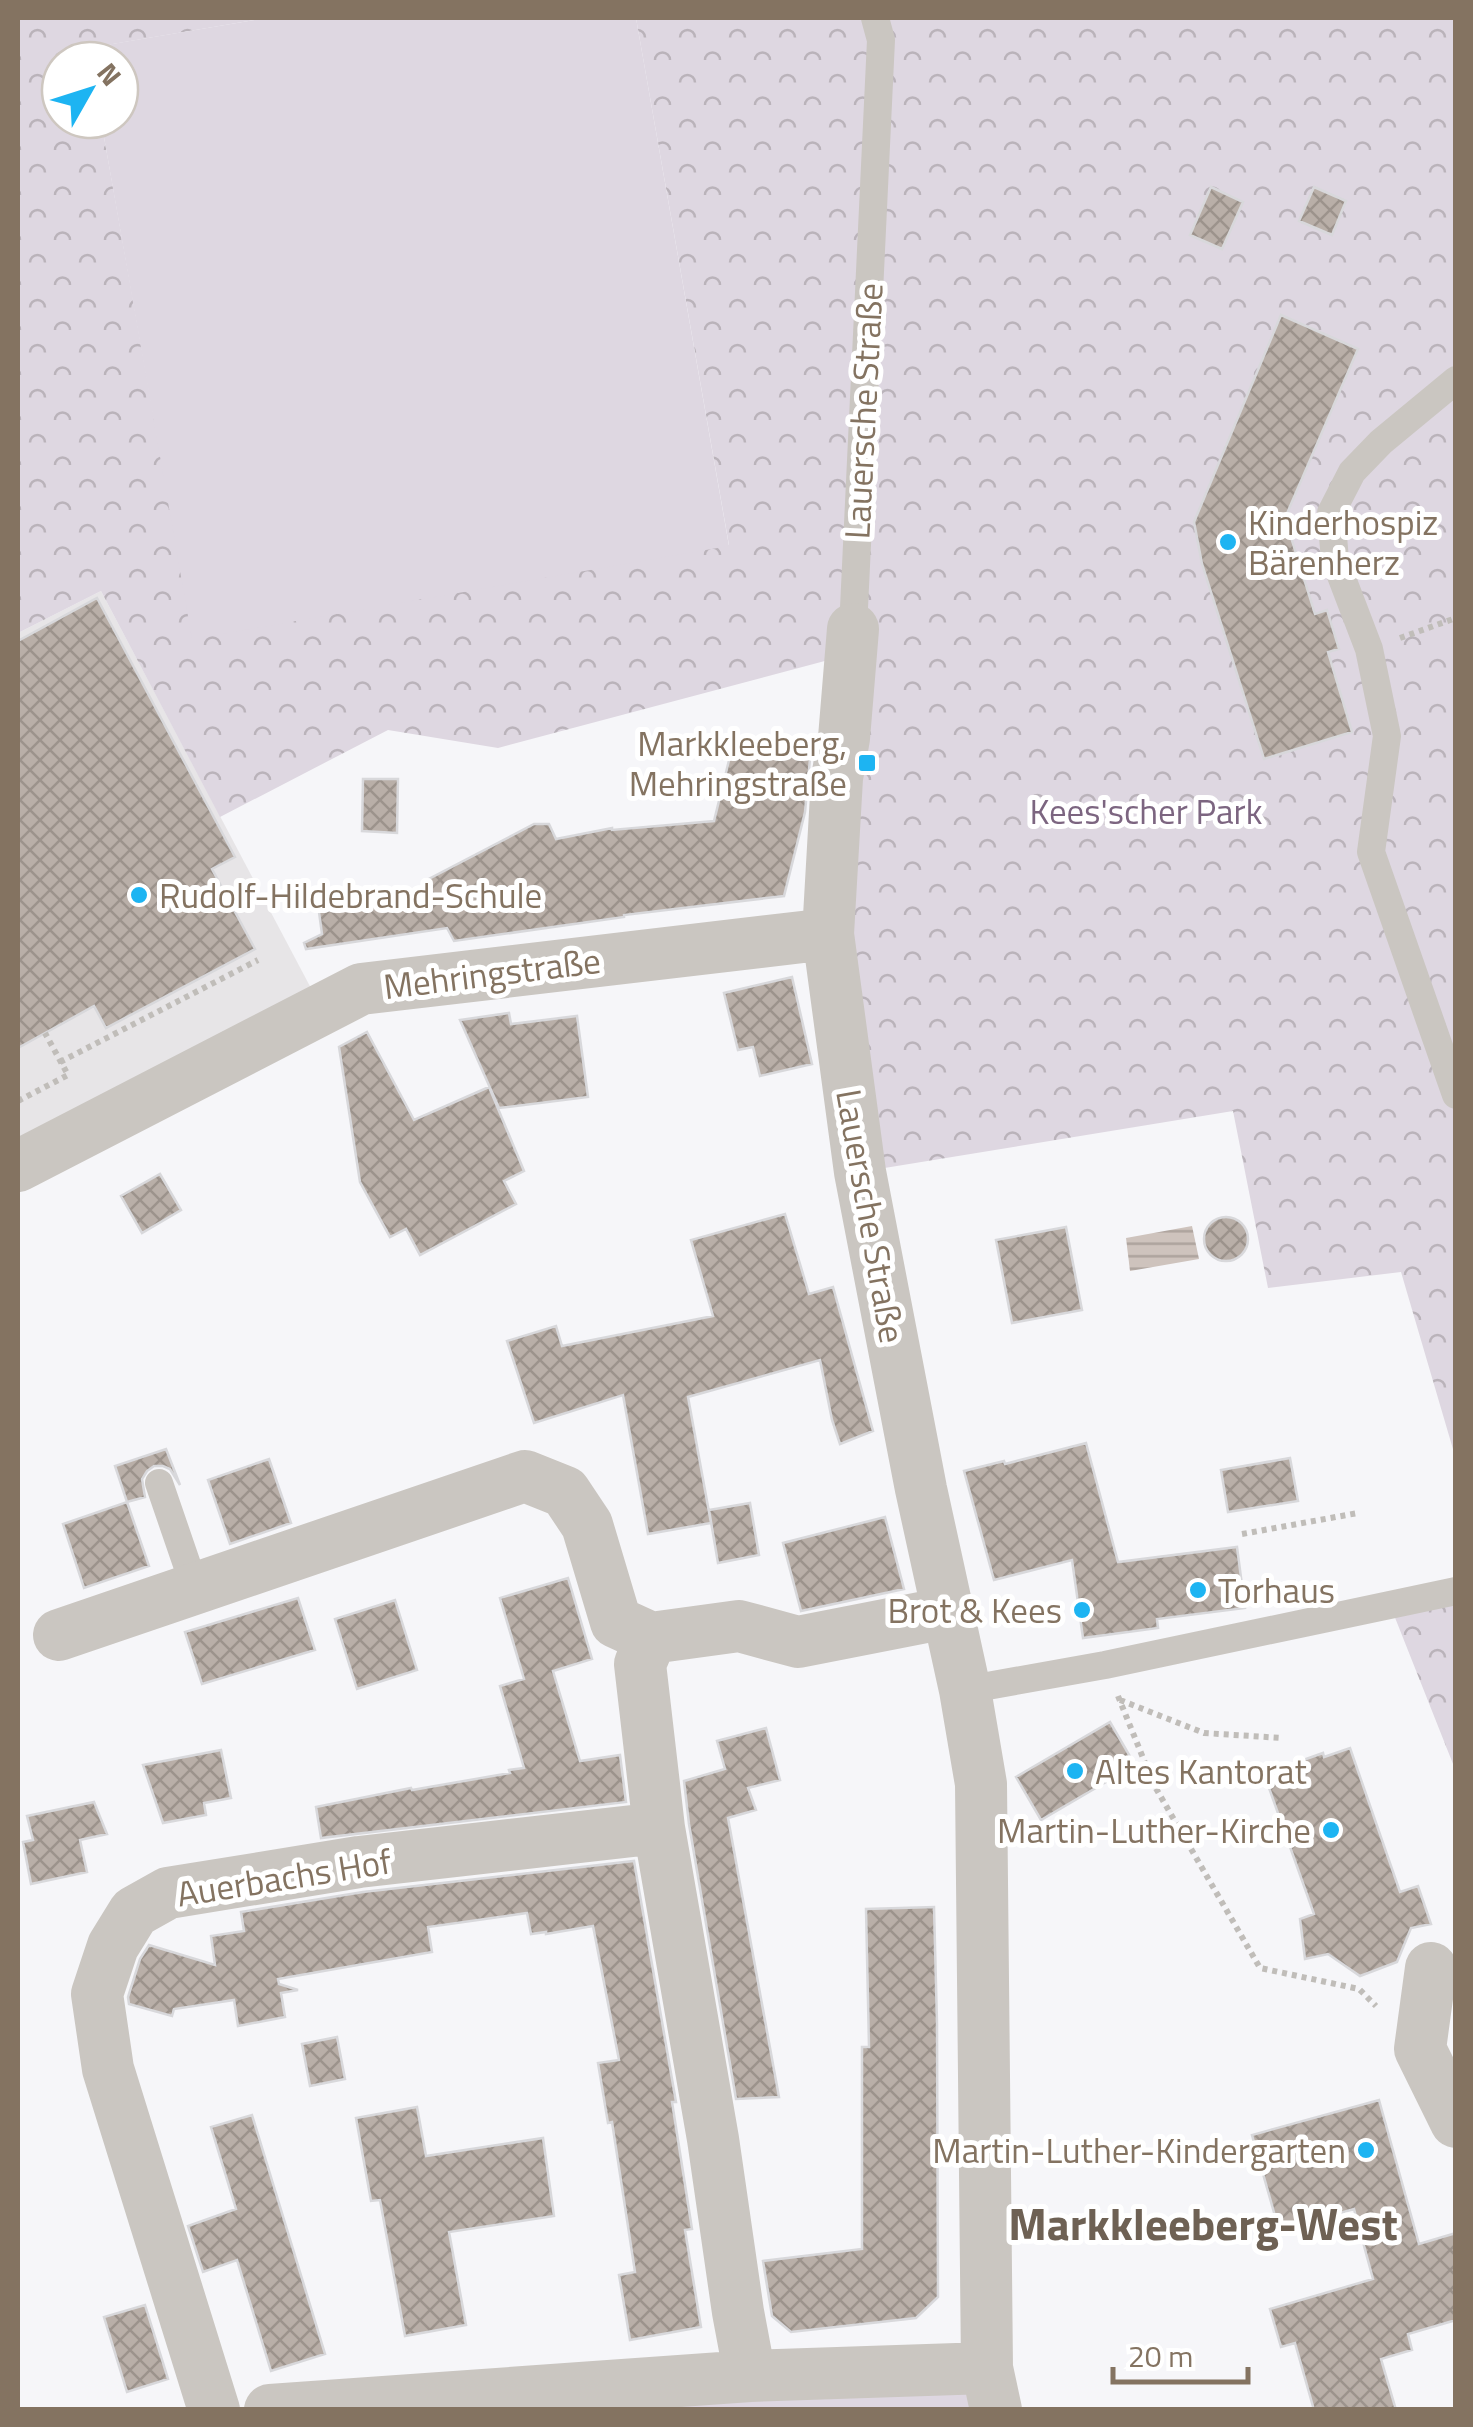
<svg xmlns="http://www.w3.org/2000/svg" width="1473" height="2427" font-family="'Titillium Web',sans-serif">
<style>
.built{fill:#e7e5e7}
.forest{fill:url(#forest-crowns)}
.garden{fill:#ded7e1}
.water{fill:url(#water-rules)}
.building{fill:url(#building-cross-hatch);stroke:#d8d8db;stroke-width:2.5}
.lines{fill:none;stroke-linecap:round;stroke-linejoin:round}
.path{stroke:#c0bdb9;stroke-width:6;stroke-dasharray:5 5;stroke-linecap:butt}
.service{stroke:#cac6c1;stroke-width:28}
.minor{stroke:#cac6c1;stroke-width:52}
.poi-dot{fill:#1db4f2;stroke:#fff;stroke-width:4}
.labels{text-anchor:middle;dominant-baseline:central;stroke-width:10;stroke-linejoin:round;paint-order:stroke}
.street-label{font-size:35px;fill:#847361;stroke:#fff}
.poi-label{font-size:35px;fill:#847361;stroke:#fff;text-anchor:start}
.park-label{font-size:35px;fill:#7c6580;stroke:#fff}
.district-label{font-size:45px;font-weight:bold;fill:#6e6154;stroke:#fff}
</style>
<defs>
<pattern id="forest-crowns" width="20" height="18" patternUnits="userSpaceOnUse" patternTransform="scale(2.5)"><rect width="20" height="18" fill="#ded7e1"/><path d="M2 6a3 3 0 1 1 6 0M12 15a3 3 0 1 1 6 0" fill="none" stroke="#bab3ba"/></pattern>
<pattern id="water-rules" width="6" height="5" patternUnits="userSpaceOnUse" patternTransform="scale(2.5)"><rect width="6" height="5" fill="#cec3bd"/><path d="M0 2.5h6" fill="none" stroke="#ada39d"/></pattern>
<pattern id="building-cross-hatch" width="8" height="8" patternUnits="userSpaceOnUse" patternTransform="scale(2.5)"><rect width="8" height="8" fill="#b9afa8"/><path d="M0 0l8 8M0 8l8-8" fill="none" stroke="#9c938c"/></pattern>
</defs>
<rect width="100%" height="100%" fill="#f6f6f9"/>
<path class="built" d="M101,591L322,1009L18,1166V633Z"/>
<path class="forest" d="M18,18H266L89,48L90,60H60V120H101L193,638L729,545L636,18H1455V1456L1401,1272L1268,1288L1233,1111L860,1172L828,934L851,654L498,748L388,730L220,817L101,591L18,633Z
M1455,1591V1769L1390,1605Z"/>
<path class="garden" d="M266,18H636L729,546L192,639L101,120H120V60H90L88,48Z
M987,2368L996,2410H270Z"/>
<path class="water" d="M1192,1226L1199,1259L1130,1271L1126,1238Z"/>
<path class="building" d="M1211,187L1243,202L1222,249L1190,235Z
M1314,187L1346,201L1332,235L1299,221Z
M1281,315L1358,349L1285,518L1315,614L1327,610L1339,649L1328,652L1352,732L1264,759L1202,564L1194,522Z
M97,598L235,857L212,869L255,949L106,1028L94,1006L18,1048V641Z
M734,740L810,759L805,812L784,896L624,915V917L454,941L447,928L306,949L304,943L322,934L319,912L430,895L423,882L534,824H549L556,839L612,828V830L714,821Z
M363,779H398L397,833L362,831Z
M792,977L812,1064L760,1076L753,1047L738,1050L724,993Z
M509,1013L511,1024L577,1016L588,1097L499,1108L460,1020Z
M367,1032L414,1120L489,1087L524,1171L504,1181L516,1204L420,1255L406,1229L390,1237L360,1182L339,1047Z
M160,1174L181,1210L142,1233L121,1196Z
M785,1214L809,1294L833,1287L873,1431L840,1444L832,1420L820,1360L688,1397L711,1523L648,1534L623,1395L534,1423L507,1341L556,1326L562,1346L713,1316L691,1240Z
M1204 1239a22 22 0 1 1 44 0a22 22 0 1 1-44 0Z
M1066,1227L1082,1310L1012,1323L996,1240Z
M1086,1443L1118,1562L1237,1547L1245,1608L1157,1619L1158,1628L1083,1638L1072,1560L994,1580L964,1471L1004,1461L1005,1464Z
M166,1449L180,1485L170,1469L163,1466H154L147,1471L142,1479L145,1497L127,1502L115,1466Z
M1290,1458L1298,1501L1228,1512L1221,1470Z
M269,1459L291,1523L230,1544L208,1480Z
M127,1502L149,1566L84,1588L63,1524Z
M750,1503L759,1555L718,1563L709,1510Z
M885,1517L904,1589L801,1611L783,1543Z
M568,1578L592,1659L553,1671L580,1761L620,1755L626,1802L321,1838L316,1807L411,1788L412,1790L510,1773L509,1770L524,1768L500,1686L524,1679L500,1598Z
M298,1598L315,1650L202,1684L185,1632Z
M395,1600L417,1670L357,1689L335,1619Z
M1110,1722L1135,1765L1041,1820L1016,1777Z
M766,1728L780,1780L748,1788L756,1810L728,1818L779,2097L736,2099L689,1824L684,1781L725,1769L717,1741Z
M1350,1748L1400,1892L1418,1886L1431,1924L1411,1928L1397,1962L1360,1976L1328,1954L1305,1959L1300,1919L1314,1914L1264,1774L1323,1753L1324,1757Z
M221,1750L231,1798L204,1803L206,1815L163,1823L143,1765Z
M94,1802L107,1834L80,1840L87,1872L31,1884L23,1842L33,1840L27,1816Z
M634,1861L676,2102H672L692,2229L685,2230L701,2327L630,2340L619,2275L635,2272L612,2122L608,2123L598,2063L619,2060L593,1926L546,1934V1932L531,1934L527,1913L428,1927L432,1952L278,1979L279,1984L298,1990L281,1993L285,2017L238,2026L234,2000L174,2009L172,2016L129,2004L128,1997L140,1959L149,1945L215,1965L211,1936L244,1931L241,1912L363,1892Z
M934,1907L937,2023L938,2297L916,2318L791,2332L772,2316L763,2261L862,2249V2047H869L866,1909Z
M337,2037L345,2079L310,2086L302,2044Z
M1379,2100L1419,2244L1456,2233V2320L1408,2334L1412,2350L1381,2359L1396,2410H1314L1295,2343L1281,2347L1270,2309L1373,2279L1354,2209L1279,2230L1252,2135Z
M417,2107L426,2156L543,2138L554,2216L449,2232L466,2325L405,2336L380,2200L371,2201L356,2118Z
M252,2115L325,2354L271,2371L237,2260L203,2272L188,2226L236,2209L211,2127Z
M145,2305L168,2379L127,2392L104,2317Z"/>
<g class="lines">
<path class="path" d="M1400,638L1456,618
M60,1062L258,960
M18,1101L68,1075L45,1033
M1242,1534L1358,1513
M1118,1696L1154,1785L1260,1968L1359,1989L1376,2006
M1120,1700L1204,1733L1282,1738"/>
<path class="service" d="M1456,380L1381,442L1352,472L1331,513L1335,560L1369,649L1387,736L1371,852L1456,1095
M853,629L881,40L875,18
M159,1483L195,1588
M965,1690L1105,1665L1456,1591"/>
<path class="minor" d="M853,629L844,738L837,778L828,934L860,1172L921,1489L965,1690L981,1784L987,2368L996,2410
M18,1166L361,989L828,934
M59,1635L525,1476L565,1492L587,1525L616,1622L651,1638
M1431,1968L1420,2049L1456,2122
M750,2376L738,2312L713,2139L659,1828L640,1664L651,1638L739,1626L798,1642L946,1613
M214,2410L108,2069L97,1994L113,1946L134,1912L168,1893L359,1862L659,1828
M270,2410L750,2376L987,2368"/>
</g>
<g class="poi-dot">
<circle cx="1228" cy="542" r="10"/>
<rect x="857" y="753" width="20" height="20" rx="5"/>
<circle cx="139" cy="895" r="10"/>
<circle cx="1198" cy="1590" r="10"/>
<circle cx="1082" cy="1610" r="10"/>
<circle cx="1075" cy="1771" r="10"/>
<circle cx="1331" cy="1830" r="10"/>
<circle cx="1366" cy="2150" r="10"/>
</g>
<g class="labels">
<g class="street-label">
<text transform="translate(863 411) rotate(-87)">Lauersche Straße</text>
<text transform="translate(492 973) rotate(-7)">Mehringstraße</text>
<text transform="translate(871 1216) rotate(80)">Lauersche Straße</text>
<text transform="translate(284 1877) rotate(-9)">Auerbachs Hof</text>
</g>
<g class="poi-label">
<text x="1248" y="522">Kinderhospiz<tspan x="1248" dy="40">Bärenherz</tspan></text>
<text x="847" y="743" text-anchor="end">Markkleeberg,<tspan x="847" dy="40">Mehringstraße</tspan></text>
<text x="159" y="895">Rudolf-Hildebrand-Schule</text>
<text x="1218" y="1590">Torhaus</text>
<text x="1062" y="1610" text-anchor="end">Brot &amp; Kees</text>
<text x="1095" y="1771">Altes Kantorat</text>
<text x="1311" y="1830" text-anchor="end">Martin-Luther-Kirche</text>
<text x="1346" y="2150" text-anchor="end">Martin-Luther-Kindergarten</text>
</g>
<g class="park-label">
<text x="1146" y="811">Kees'scher Park</text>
</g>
<g class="district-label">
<text x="1203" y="2223">Markkleeberg-West</text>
</g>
</g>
<rect width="1473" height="2427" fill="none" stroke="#847361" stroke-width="40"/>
<g transform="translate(90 90) rotate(51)"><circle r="48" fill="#ffffff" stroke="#cec7c0" stroke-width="2.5"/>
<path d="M0-8L18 38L0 25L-18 38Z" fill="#1db4f2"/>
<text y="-15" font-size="28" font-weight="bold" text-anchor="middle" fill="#847361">N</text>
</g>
<path d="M1113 2367v15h135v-15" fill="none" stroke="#847361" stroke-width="5"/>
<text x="1128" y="2367" font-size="30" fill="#847361" stroke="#ffffff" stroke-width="8" paint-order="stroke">20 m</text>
</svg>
